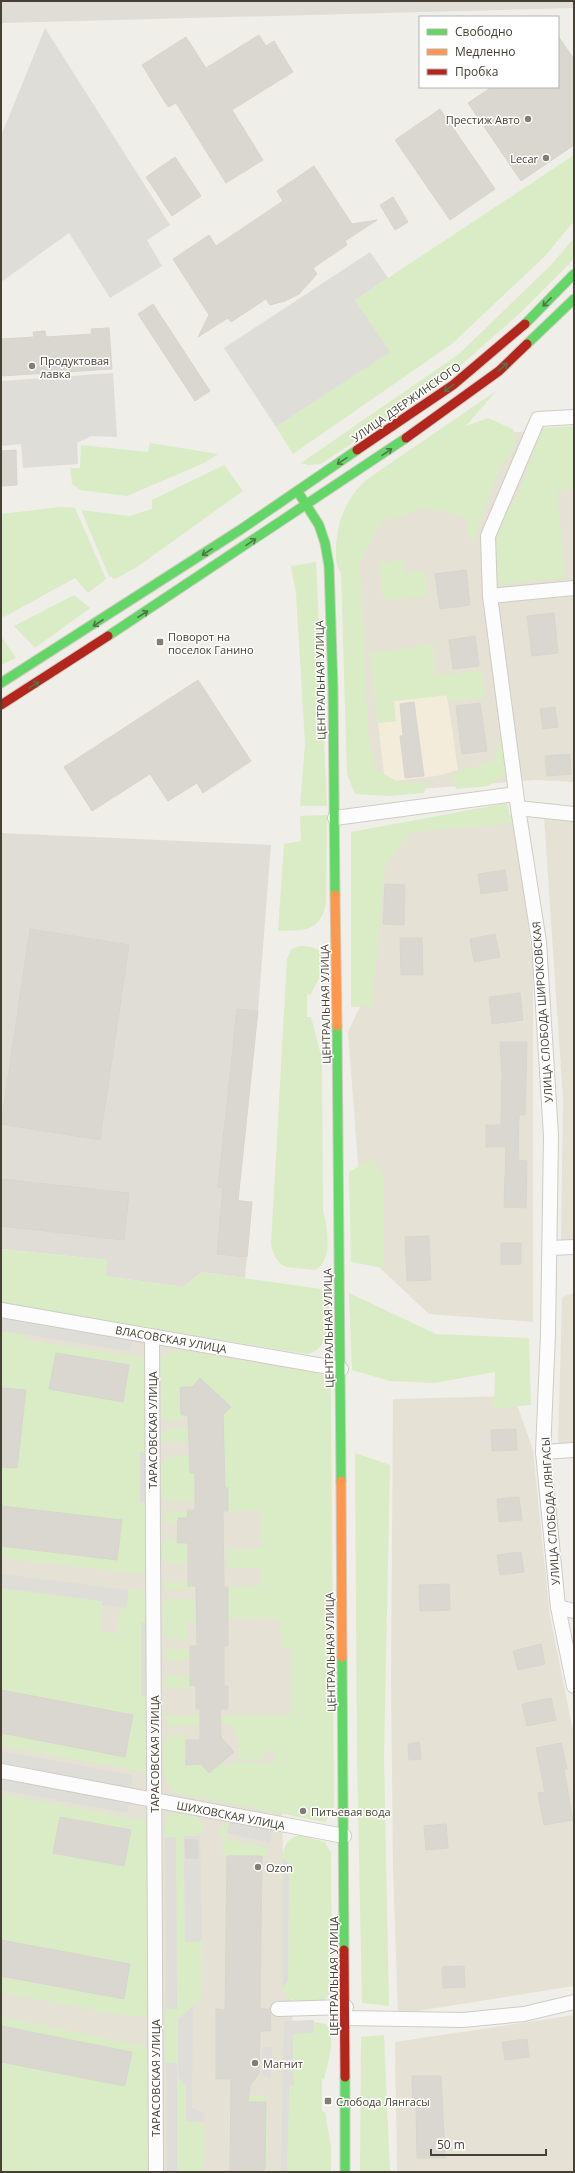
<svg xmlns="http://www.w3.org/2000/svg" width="575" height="2173" font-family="'Open Sans',sans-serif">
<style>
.residential{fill:#e5e1d5}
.commercial{fill:#f4ecda}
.industrial{fill:#e0ddd6}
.green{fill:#d9ecc6}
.parking{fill:#dfddd8}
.building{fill:#dad7d0;stroke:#d8d5ce}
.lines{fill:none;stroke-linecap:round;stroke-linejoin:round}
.street-casing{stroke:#ceccc5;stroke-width:16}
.fast-casing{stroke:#d0ccbe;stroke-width:11}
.slow-casing{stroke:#d0ccbe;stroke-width:11}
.jam-casing{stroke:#d0ccbe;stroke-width:11}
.street{stroke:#fdfcfc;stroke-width:14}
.fast{stroke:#63d668;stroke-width:9}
.slow{stroke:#ff974d;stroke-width:9}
.jam{stroke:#b3261e;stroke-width:9}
.oneway{stroke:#507546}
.poi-dot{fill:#827e73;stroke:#fff;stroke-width:1.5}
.labels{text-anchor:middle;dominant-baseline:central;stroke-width:3;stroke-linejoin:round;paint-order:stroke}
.poi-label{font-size:11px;fill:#464134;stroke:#fff;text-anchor:start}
.street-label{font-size:11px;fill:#464134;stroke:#fff}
</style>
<rect width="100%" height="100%" fill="#f0eee8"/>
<path class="residential" d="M574,428V782L535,780L355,794V526L478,435Z
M515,814L533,967V1322L429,1314L365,1254L348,1032L363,1000V840Z
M544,817H574V1240L561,1243L563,1099Z
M574,1293V1445L558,1446L562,1297Z
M1,1318L292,1366L291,1738L294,1767L282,1813L283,1857L289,1863L288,1981L290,1999L293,2001L287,2172H1Z
M514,1396L533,1450L550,1617L574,1735V1986L398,2014L393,1869L391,1679L393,1399Z
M574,2015V2172H397L395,2042Z"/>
<path class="commercial" d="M447,695L458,770L437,776L385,782L378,723L395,721L393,701Z"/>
<path class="industrial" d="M1,1H574V8L1,23Z
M1,833L271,845L258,1011L238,1200L252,1202L245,1278L202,1272L183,1287L105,1276L107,1260L1,1249Z"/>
<path class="green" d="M574,155V221L546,255L453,343L293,454L276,427L389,352L355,300Z
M574,238V259L519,314L461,365L379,425L321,464L308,465L301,463L459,354L551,265Z
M496,391L466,426L488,418L513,429L516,443L500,468L472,545L466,517L421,507L412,513L381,521L358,566L360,567L368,733L376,770L400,783H427L424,793L390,796L355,794L347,774L341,573C335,565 336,556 336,546C338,519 346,499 366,480Z
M574,426V489L557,490L565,578L499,585L494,545L505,516L520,490L542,428Z
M150,443L218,454L204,463L127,496L80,490L72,484L70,468H80L81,445L148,452Z
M224,465L243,491L137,567L115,579L109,576L81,510L129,516L152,509V500Z
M60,507L75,508L106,579L88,593L75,578L4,617L1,615V514Z
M403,560L405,574L425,571L428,596L383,601L379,563Z
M316,562L327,806H300L305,744L296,594L291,566Z
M74,595L90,608L35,648L14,626Z
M1,636L16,658L1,665Z
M433,645L436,676L482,670L485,697L448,702L447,695L394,701L396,721L378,723L369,653Z
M502,732L508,772L488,786L456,789L451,774L494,761Z
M507,803L512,823L410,832L385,866L372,1006L351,1007V832Z
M327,815L326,903C320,933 304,930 278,931L284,844L301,841L300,816Z
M300,946C337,946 322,973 311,994L307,995V1017H311L322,1059L323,1210C327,1226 334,1260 315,1270L286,1267C276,1262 273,1254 271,1244L287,959L291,949Z
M371,1159L383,1174V1268L351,1262L349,1172Z
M1,1249L107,1260L105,1276L183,1287L202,1272L321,1289L329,1299C328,1319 332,1349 307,1354L1,1305Z
M349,1293L436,1334L529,1338L531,1405L494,1408L495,1372L434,1383L390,1381L352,1370Z
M1,1331L27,1335L26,1340L146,1358L148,1452H140V1502H149L147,1571L144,1574L1,1558Z
M178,1350L291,1369L292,1366C312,1370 323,1368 331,1390L334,1810L325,1822L176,1793C161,1784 161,1755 165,1740C170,1734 180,1733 186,1737V1765L201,1764L209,1773L222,1762L227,1766H232L235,1762L276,1763L275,1751H262L263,1760L237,1759C244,1724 229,1721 200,1722L199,1725L170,1726L164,1719V1716L291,1715V1647L281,1646L280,1618L209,1619L208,1621H187V1639H169L163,1633L162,1607L166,1599H196V1611H228V1587L261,1586L260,1567L228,1568V1549L262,1548V1511H228V1488H196L195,1500L168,1501L161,1497C161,1465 152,1457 189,1456L190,1473L225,1472L223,1415L231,1407L200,1378L192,1387H181V1415H184V1418C178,1422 166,1423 161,1418L160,1365C162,1355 168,1352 178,1350Z
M188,1428L189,1442L164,1441L160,1435L167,1429Z
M355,1453L390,1465L384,1756L389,2006L362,2003L357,1758Z
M168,1512H188V1518H178L177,1524L164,1522L163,1516Z
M177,1538L178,1543H188V1563L170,1564L163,1559L161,1550L163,1540Z
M188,1582L189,1586H196V1589C186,1589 165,1594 161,1583Z
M1,1588L103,1601L100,1631L117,1634L120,1607L127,1608L128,1590H137L147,1596L149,1623H141V1696H149L150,1773L1,1746Z
M169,1649H190V1660H167L164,1652Z
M168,1676H190V1686H197L196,1688H169L165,1686L164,1680Z
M1,1794L149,1822L150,2015L147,2017L138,2015L130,2017L1,1992Z
M176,1812L195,1816L203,1825V1829L198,1835L184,1836L185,1941H202L201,1996L198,2001L178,2020V2077L186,2087V2121L203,2122V2164L201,2172H177V2064L166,2063V2009H177L175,1837H165C164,1826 164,1817 176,1812Z
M230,1820L226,1839L269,1848L267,1857L223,1856L222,1834L218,1833L222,1825Z
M299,1835L325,1842L331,1853L332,1990C329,1994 328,1998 324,2000C315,2004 294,2002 287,1997L283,1987L288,1981L289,1863L283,1857C283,1845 288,1839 299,1835Z
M1,2017L149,2047L151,2172H1Z
M314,2022L326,2024C337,2039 328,2061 324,2079H322V2111L325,2112L331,2148V2172H287L289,2086L294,2084L293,2033H313Z
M384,2035L390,2172H360L361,2037Z
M231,2095H268V2172H262V2170H265L266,2102L231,2101Z"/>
<path class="parking" d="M45,28L170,225L147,240L162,266L110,298L69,233L1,282V136Z
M370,252L388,278L355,300L390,352L276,427L224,348Z
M113,373L117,437L91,436L77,443L78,464L23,468L21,444L1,446V381Z
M1,1318L133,1338L130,1351L1,1331Z
M140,1452H148L149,1502H140Z
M1,1574L128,1590L127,1608L102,1605V1601L1,1588Z
M141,1623H149V1696H141Z
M1,1751L133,1775L131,1788L1,1764Z
M1,1777L129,1802L127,1813L1,1790Z
M230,1820L273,1830L270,1843L227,1833Z
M184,1836H200L202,1941L185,1942Z
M165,1837H176L177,2009H166Z
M283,1857L289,1863L288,1981L283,1987Z
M193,2006L192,2107L197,2111H203V2122L186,2121V2087L178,2077V2019Z
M314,2020V2033L293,2034L294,2085L289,2086L287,2172H281L284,2021Z
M262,2047H272L271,2078L262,2075Z
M166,2063H177V2172H167Z"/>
<path class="building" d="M259,35L266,46L274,41L293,72L232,110L263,160L226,183L176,103L168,107L142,65L186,37L206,68Z
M558,36L574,59V145L521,181L468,103L492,87H558Z
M440,109L495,189L450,220L395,140Z
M175,157L201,196L172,216L146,177Z
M314,166L352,224L377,220L345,241L347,245L313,268L317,274L299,294L285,301L270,305L266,299L231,322L228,318L198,337L209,315L173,259L209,235L216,246L283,201L277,191Z
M393,197L408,222L395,230L380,205Z
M153,304L210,391L195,401L138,314Z
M109,328L112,369L1,376V339L34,337L33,332L45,331L46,337L92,334L91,329Z
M16,450L17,485L1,486V451Z
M466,570L470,605L440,609L435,574Z
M554,613L558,653L532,656L527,616Z
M475,636L479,666L453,669L449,640Z
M198,680L251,761L203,793L197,783L168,801L150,774L92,811L64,767Z
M414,702L424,776L405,778L400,736H403L400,704Z
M480,703L487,751L462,754L456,706Z
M555,707L558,727L543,729L540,709Z
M570,754L571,774L547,776L545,756Z
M505,870L508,890L481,894L478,874Z
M385,884L405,885L404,925L383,924Z
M30,929L129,945L100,1140L1,1124Z
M495,934L500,957L474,962L470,939Z
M400,938H422L423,975H401Z
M520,993L523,1020L492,1024L489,997Z
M237,1009L258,1011L238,1201L252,1202L247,1257L217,1254L223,1188L218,1187Z
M500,1042H527L525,1115H519L518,1160L527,1161L526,1208L504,1207L506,1147H486V1125H501L502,1073Z
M1,1179L129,1193L124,1240L1,1226Z
M429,1236L431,1280L407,1281L405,1237Z
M501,1243H521V1264H501Z
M56,1353L129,1365L123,1402L49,1389Z
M200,1378L231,1407L223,1415L225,1488H228V1511H223L224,1587H228V1646H224V1686H228V1709H220L221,1737L234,1752L209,1773L201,1764L186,1765V1740H200V1709H196V1686H190V1646H197L196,1586H188V1543H177L178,1518H187L188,1510H195V1473H190L188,1415H181L180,1387H192Z
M1,1388L26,1390L17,1468L1,1467Z
M516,1429L517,1450L492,1451L491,1430Z
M519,1497L522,1520L499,1522L497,1499Z
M1,1506L122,1520L117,1560L1,1546Z
M521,1552L524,1572L500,1575L497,1555Z
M449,1584L450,1610L420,1611L419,1585Z
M541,1644L545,1664L518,1670L513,1651Z
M1,1690L133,1715L125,1757L1,1733Z
M551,1698L556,1720L527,1726L522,1704Z
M419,1742L421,1759L409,1760L408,1744Z
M561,1743L567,1769H564L573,1820L544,1825L538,1793L545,1792L536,1748Z
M60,1817L131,1830L124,1866L53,1853Z
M446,1824L448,1848L426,1850L424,1826Z
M185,1840H197L198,1858H186Z
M227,1856H262L260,2009H270L271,2031H260L259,2074L250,2085L248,2102H266L265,2170H262V2172H230L231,2079H216V2009L225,2010Z
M1,1940L130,1964L124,1999L1,1976Z
M464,1966L465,1987L443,1988L442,1967Z
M1,2026L132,2052L125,2086L1,2062Z
M527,2039L529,2057L505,2060L502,2042Z
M412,2076H441L445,2158H417L416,2104H413Z"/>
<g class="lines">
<defs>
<path id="street" d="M574,417L538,419L488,536L490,596L518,808L539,942L551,1136L548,1334L543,1452L558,1607L574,1686
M490,596L574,588
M518,808L574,814
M335,818L516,794
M550,1248L574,1247
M1,1310L341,1369
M152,1336L156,2172
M543,1452L574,1450
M558,1607L574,1611
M1,1771L344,1836
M278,2009L346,2007
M346,2018L463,2020L524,2014L574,2002"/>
<path id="fast" d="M525,324L574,274
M527,344L574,299
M298,492L319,525L325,543L329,566L333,688L335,895
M108,636L406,438
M1,683L240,530L357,450
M337,1026L341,1481
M342,1657L344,1950
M345,2077V2172"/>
<path id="slow" d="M335,895L337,1026
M341,1481L342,1657"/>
<path id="jam" d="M406,438L499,371L527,344
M357,450L453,385L525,324
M1,705L108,636
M344,1950L345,2077"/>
</defs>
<use href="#street" class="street-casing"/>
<use href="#fast" class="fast-casing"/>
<use href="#slow" class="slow-casing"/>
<use href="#jam" class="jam-casing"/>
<use href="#street" class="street"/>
<use href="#fast" class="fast"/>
<use href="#slow" class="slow"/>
<use href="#jam" class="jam"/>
</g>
<defs><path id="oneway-shaft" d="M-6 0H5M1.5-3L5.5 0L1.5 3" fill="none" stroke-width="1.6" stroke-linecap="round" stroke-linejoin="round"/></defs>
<g class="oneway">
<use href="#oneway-shaft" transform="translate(547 302) rotate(135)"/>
<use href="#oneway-shaft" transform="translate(503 367) rotate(-41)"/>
<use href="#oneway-shaft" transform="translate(449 388) rotate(144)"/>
<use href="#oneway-shaft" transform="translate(387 452) rotate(-35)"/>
<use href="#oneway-shaft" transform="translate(342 461) rotate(146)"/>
<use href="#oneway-shaft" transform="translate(251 542) rotate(-34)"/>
<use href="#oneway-shaft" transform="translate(207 552) rotate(147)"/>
<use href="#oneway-shaft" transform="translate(143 614) rotate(-33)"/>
<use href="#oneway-shaft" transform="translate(98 623) rotate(147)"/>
<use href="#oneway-shaft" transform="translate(34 685) rotate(-32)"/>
</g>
<g class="poi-dot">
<circle cx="528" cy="119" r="4"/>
<circle cx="546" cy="158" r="4"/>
<circle cx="32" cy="366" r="4"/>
<rect x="156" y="638" width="8" height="8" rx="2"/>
<circle cx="303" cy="1811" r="4"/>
<circle cx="258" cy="1867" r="4"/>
<circle cx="255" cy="2063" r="4"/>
<rect x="324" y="2097" width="8" height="8" rx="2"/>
</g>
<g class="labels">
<g class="poi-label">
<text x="520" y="119" text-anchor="end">Престиж Авто</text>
<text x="538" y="158" text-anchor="end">Lecar</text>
<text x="40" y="360">Продуктовая<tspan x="40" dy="13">лавка</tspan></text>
<text x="168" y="636">Поворот на<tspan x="168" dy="13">поселок Ганино</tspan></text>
<text x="311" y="1811">Питьевая вода</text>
<text x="266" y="1867">Ozon</text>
<text x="263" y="2063">Магнит</text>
<text x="336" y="2101">Слобода Лянгасы</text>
</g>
<g class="street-label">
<text transform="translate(406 402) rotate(-35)">УЛИЦА ДЗЕРЖИНСКОГО</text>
<text transform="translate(320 680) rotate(-91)">ЦЕНТРАЛЬНАЯ УЛИЦА</text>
<text transform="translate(325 1004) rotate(-91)">ЦЕНТРАЛЬНАЯ УЛИЦА</text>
<text transform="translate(542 1012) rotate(-94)">УЛИЦА СЛОБОДА ШИРОКОВСКАЯ</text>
<text transform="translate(328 1328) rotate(-91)">ЦЕНТРАЛЬНАЯ УЛИЦА</text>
<text transform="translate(171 1339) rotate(10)">ВЛАСОВСКАЯ УЛИЦА</text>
<text transform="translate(152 1430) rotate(-90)">ТАРАСОВСКАЯ УЛИЦА</text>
<text transform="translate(550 1511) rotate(-94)">УЛИЦА СЛОБОДА ЛЯНГАСЫ</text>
<text transform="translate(330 1652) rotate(-91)">ЦЕНТРАЛЬНАЯ УЛИЦА</text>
<text transform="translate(154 1754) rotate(-90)">ТАРАСОВСКАЯ УЛИЦА</text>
<text transform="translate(231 1815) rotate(11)">ШИХОВСКАЯ УЛИЦА</text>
<text transform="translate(333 1976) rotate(-90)">ЦЕНТРАЛЬНАЯ УЛИЦА</text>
<text transform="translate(155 2078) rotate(-90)">ТАРАСОВСКАЯ УЛИЦА</text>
</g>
</g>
<rect width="575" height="2173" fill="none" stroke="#464134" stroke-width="4"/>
<rect x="419" y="16" width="140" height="72" fill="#ffffff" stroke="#b5b3ae"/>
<rect x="427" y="29" width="20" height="6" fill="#63d668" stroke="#b5b3ae"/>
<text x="455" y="36" font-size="12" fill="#464134">Свободно</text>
<rect x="427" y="49" width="20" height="6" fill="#ff974d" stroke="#b5b3ae"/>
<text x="455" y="56" font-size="12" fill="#464134">Медленно</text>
<rect x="427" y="69" width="20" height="6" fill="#b3261e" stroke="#b5b3ae"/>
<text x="455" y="76" font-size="12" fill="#464134">Пробка</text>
<path d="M431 2149v6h115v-6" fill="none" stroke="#464134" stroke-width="2"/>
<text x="437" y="2149" font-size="12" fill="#464134" stroke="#ffffff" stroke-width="3" paint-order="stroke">50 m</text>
</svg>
